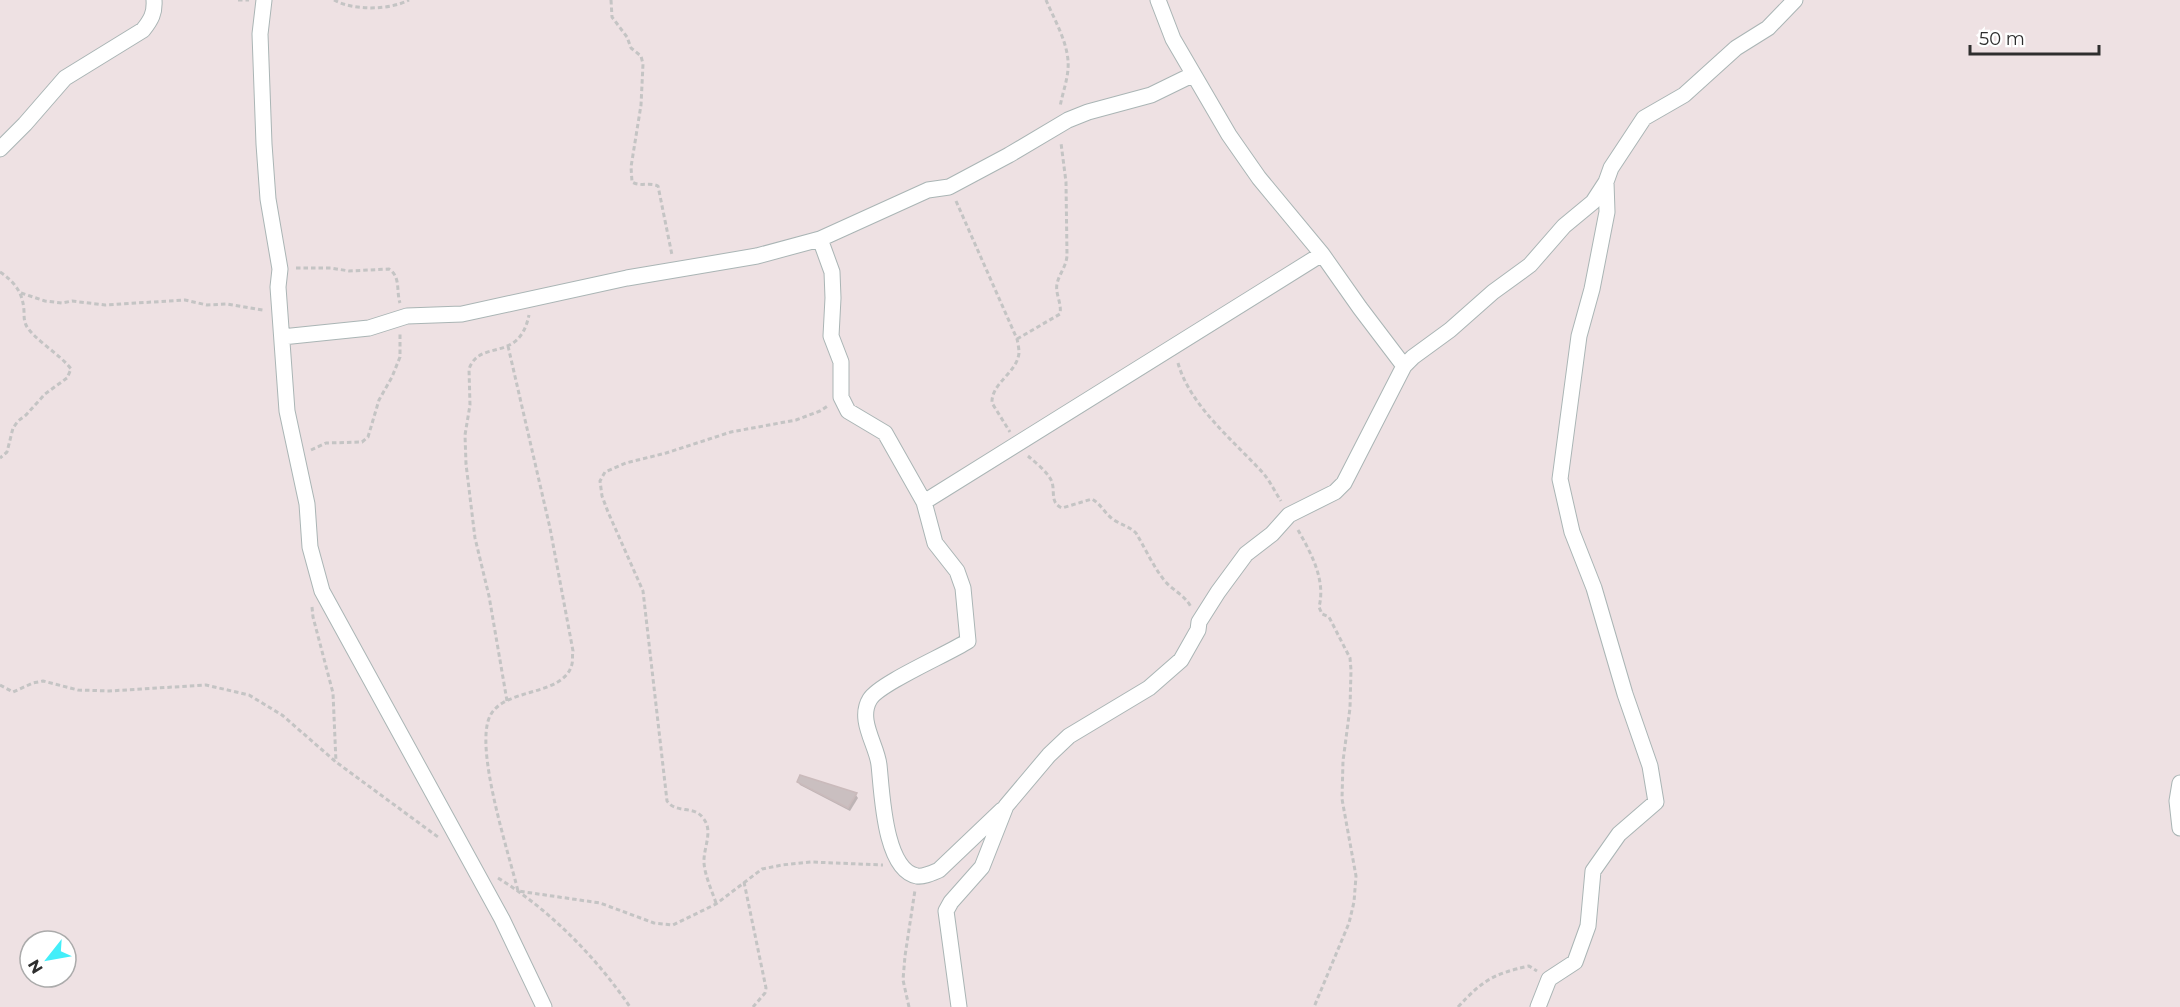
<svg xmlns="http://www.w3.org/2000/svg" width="2180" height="1007" font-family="Montserrat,sans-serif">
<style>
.shadow{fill:#0003}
.building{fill:#cabfc0;stroke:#cababb;stroke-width:1.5}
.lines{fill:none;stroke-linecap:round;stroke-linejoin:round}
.minor-casing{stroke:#aab5b5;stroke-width:17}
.path{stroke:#c4c4c4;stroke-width:3;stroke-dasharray:4.5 3;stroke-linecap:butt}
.minor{stroke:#fff;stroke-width:15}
</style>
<rect width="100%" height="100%" fill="#eee1e3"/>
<path class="shadow" d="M801,777L856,795L858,798L850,811L800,785L798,782Z"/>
<path class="building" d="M800,775L857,793L848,808L797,782Z"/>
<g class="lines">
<defs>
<path id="minor" d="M264,0L260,34L264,144L268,199L280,269L278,287L287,411L307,504L310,547L322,591L502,919L544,1007
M1158,0L1173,39L1229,135L1259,178L1322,254L1360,308L1404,366
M0,149L25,124L65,78L143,30C151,20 155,13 154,0
M820,239L832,272L833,298L831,336L841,362V397L848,411L885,433L924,502L935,543L957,571L963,588L968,641C948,654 880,683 870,699C857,720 877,745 879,765C882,791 884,870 917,876C924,877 932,873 939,870L1002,810
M282,337L369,328L407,316L462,314L627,278L757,256L820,239L928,190L949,187L1009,155L1068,120L1088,112L1151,95L1192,75
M924,502L1322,254
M2180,783L2177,801L2180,828
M959,1007L946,911L951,902L982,867L1006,806L1049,755L1069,736L1149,688L1181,660L1198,630L1199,622L1218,592L1246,554L1272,534L1289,515L1335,492L1344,483L1404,366L1413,357L1450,330L1493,292L1530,265L1564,226L1593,202L1606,182L1611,168L1644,118L1684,95L1736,48L1768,28L1795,0
M1538,1007L1549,979L1575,962L1588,926L1593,871L1619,834L1656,802L1650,766L1625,694L1594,588L1572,532L1560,479L1579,336L1592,289L1607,212L1606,182"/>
</defs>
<use href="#minor" class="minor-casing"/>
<path class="path" d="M238,0H249
M334,0C354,11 390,10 409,0
M611,0L612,17L627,37L631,48L641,56L643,64L641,105L631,167L632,182C640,187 649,182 658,186L672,255
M1046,0C1055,21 1070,46 1068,69C1067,82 1062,95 1060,107
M956,201L1017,339C1018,343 1019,349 1019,353C1017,373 991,383 992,403L1010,432
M296,268H331L349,271L389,269C401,277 396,291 400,303
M0,272C15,282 23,293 24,311C24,316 24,321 26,325C33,339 60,354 71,369L67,378L45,394L26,415L18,421L13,428L7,452L0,458
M21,293L45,301L62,303L72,301L105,305L185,300L207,305L227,304L263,310
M1017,339L1060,314C1062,303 1055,294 1057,284C1059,274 1066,267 1067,256L1066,182L1061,143
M508,346L550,528L573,651C572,655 573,660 572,664C564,697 504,687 490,716C474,748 509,854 518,891L600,903L654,923L673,925L716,904L762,869L782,865L811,862L883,865
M1178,363C1190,406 1234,441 1263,473C1270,481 1275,492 1281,501
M311,450L326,443L362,442L368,437L379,400L392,377L400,357V333
M1028,456C1036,463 1048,472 1052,482C1055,492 1050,503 1062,508L1092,499C1101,504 1105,514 1114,520C1122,525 1130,527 1136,533C1145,548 1153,566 1164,580C1173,591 1185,595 1191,607
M1298,530C1311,553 1326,580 1319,607L1322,614L1329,617L1350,658L1351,670L1350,708L1343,761L1342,799L1356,876L1354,902L1349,923L1314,1007
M312,607L313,617L333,693L336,762
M0,685L13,692L33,683L43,681L78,690L109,691L206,685L249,695L282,715L336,762L438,837
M507,701L489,596L475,538L466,464L465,435L470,405L469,369C480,338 519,364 529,315
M498,878C550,910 596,957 630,1007
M744,882L766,988L765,993L753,1007
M716,903C712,891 705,876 704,863C703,848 714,831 703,818C694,805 676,814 667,801L643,591L608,512L602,496L600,481L605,472L626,463L666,453L731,432L796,420L820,411L829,405
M909,1007L903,980L905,956L915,890
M1458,1007C1483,980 1493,974 1529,966L1537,971"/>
<use href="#minor" class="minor"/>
</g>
<g transform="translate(48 959) rotate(239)"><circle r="28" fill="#ffffff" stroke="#ababab" stroke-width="1.5"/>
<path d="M0-4.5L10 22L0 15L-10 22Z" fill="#43eef9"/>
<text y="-9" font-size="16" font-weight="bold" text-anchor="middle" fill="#2e2e2e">N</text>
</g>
<path d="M1970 45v9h129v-9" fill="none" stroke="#2e2e2e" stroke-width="3"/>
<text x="1979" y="45" font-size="18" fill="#2e2e2e" stroke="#ffffff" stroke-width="4.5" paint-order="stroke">50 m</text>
</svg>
